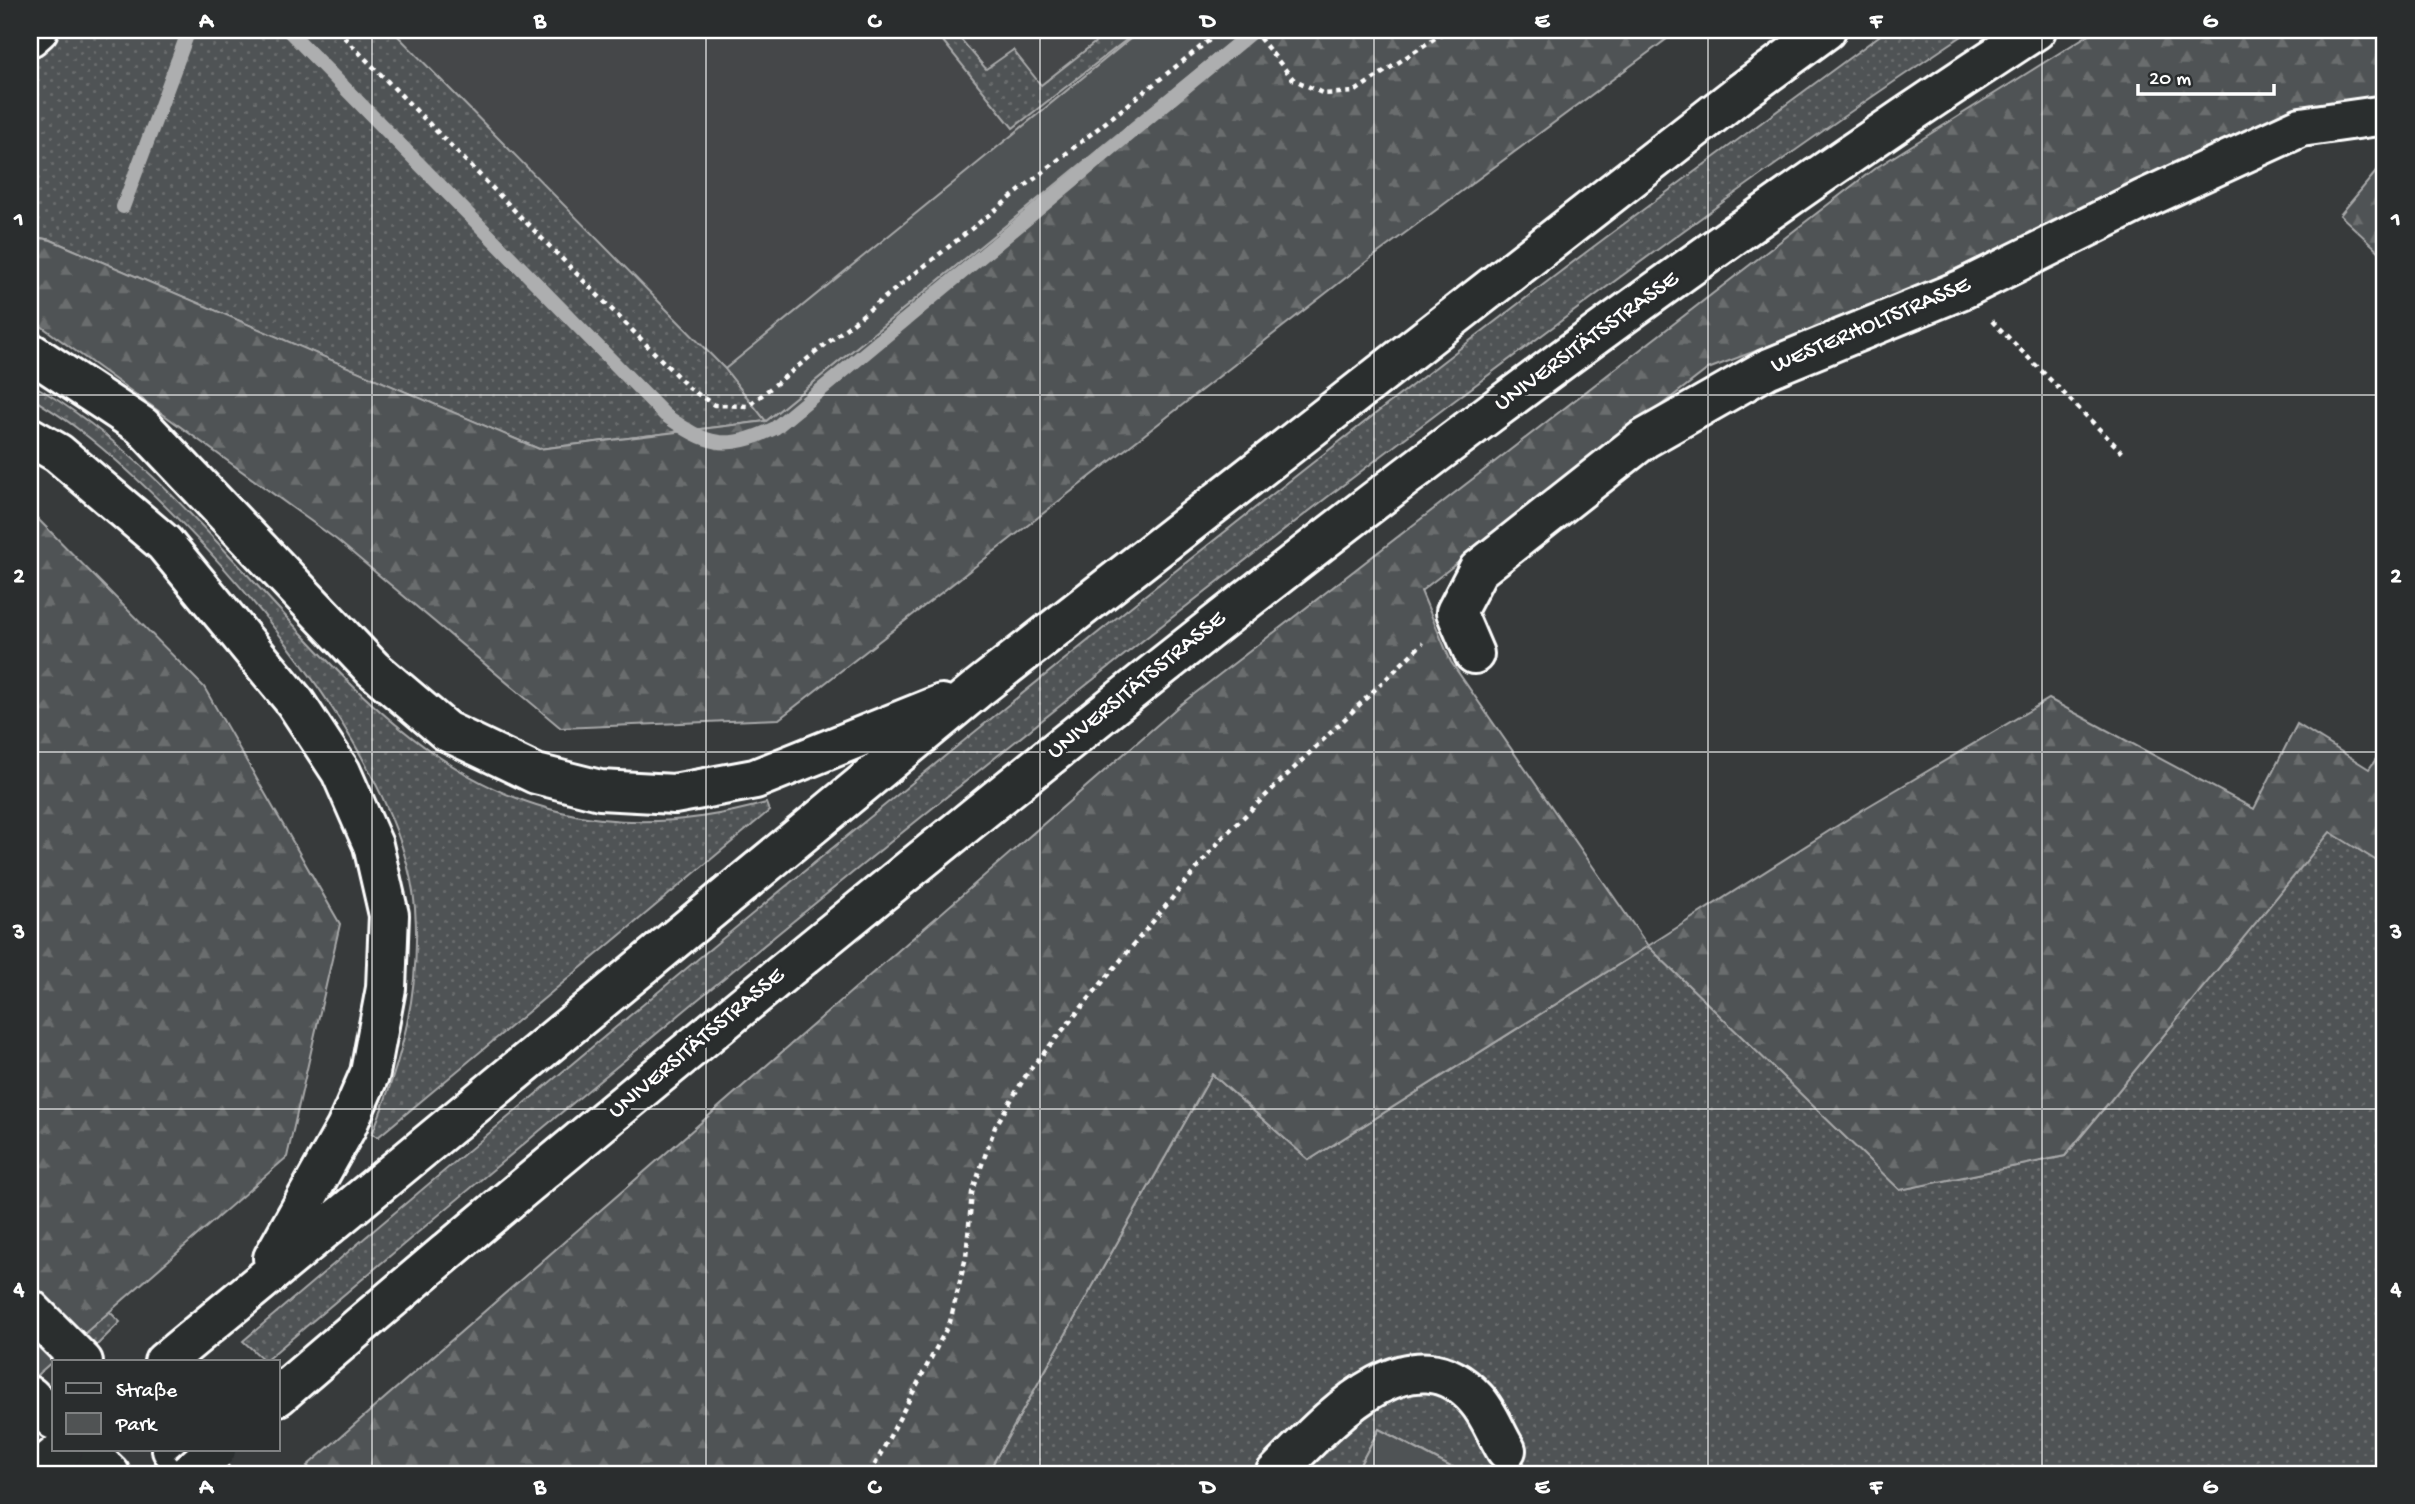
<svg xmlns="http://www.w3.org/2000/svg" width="2415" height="1504" font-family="'Gochi Hand',sans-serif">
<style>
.built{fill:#444748}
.grass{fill:url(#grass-dots);stroke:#a8a9aa;stroke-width:2}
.forest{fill:url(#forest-firs);stroke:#a8a9aa;stroke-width:2}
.park{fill:#505354;stroke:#a8a9aa;stroke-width:2}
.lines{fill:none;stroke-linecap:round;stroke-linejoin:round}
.stream{stroke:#adaeaf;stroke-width:14}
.minor-casing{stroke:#fff;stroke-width:44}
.highway-casing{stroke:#fff;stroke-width:44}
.path{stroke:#fff;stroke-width:4.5;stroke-dasharray:5 5;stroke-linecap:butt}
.minor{stroke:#2a2d2e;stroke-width:38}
.highway{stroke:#2a2d2e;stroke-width:38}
.highway-bridge-casing{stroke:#fff;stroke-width:44;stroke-linecap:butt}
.highway-bridge{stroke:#2a2d2e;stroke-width:38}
.grid{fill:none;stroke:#fff;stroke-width:2;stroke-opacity:0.55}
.labels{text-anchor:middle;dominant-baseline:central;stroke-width:7;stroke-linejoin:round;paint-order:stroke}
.street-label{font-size:24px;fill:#fff;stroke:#2a2d2e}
.neatline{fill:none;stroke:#fff;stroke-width:2.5}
.grid-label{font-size:23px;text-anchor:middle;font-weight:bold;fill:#fff}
</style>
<defs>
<pattern id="grass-dots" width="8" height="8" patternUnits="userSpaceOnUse" patternTransform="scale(1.75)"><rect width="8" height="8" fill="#505354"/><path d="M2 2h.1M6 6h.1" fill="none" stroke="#6a6d6e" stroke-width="1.8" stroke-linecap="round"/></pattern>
<pattern id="forest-firs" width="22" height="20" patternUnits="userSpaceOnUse" patternTransform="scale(1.75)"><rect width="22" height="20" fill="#505354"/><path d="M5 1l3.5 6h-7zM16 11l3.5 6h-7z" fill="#6a6d6e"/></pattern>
</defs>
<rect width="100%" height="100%" fill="#373a3b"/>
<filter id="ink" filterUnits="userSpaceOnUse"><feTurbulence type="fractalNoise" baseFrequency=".0143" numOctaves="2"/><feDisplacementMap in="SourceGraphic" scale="14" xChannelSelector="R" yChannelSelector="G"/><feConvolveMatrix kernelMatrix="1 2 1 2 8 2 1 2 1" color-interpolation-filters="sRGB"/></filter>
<g filter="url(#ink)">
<path class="built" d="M392,30H1141L725,369Z"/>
<path class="grass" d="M30,30H392L725,369L766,421L539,449L51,240L30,236Z
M934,30H953L986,69L1013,50L1041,85L1111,30H1139L1013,128Z
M1887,30H1971C1793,148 1620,276 1450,404C1044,709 653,1034 265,1361L243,1341C673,976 1107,616 1556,275C1665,192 1777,112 1887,30Z
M30,383C294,535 391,908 766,803L769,811L378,1137L372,1134C402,1060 421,989 415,908C402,751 200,523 78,429C63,417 46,407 30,397Z
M2330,831L2385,866V1474H1464L1379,1429L1355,1474H987L1212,1074L1309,1160L1648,946L1900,1190L2065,1156Z
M30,1233L120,1322L93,1349L30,1275Z"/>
<path class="forest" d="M1245,30H1679L1370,259L779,719L561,728L337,540L30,318V236L51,240L539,449L766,421Z
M2096,30H2385V98L2295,109L1885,302L1708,369L1421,591L1451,662L1648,946L1862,810L2049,699L2254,809L2297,724L2369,769L2385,746V866L2330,832L2065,1156L1900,1190L1648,946L1309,1160L1212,1074L987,1474H317L307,1466L1180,705L1874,169Z
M2385,161V257L2340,215Z
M30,511L204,687L340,924L287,1157L30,1381Z"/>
<path class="park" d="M1141,30H1245L766,421L725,369Z
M1379,1429L1464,1474H1355Z"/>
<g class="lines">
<path class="stream" d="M288,30L665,415C707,445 726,452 775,428L1254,30
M123,207L189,30"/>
<defs>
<path id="minor" d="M30,37L38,30
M1474,654L1456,612L1478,570L1644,439L1767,369L1963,289L2144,199L2301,127L2385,115
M30,1309L83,1362
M30,1396L54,1420
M85,1450L110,1474
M172,1450L199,1474
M1275,1474C1322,1427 1409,1324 1476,1399C1489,1413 1496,1434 1506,1450"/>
<path id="highway" d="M30,352L142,426L373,669L446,731L536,774L600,790L674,794L755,779L942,704
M30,437L58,453L164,543L295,702L341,772L373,845L389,915L386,988L370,1073L346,1128L273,1258
M164,1362L976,690L1739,94L1826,30
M278,1396C504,1201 735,1011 967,823C1312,543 1664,272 2036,30
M34,1474L63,1450"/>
</defs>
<use href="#minor" class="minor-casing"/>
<use href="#highway" class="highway-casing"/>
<path class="path" d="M337,30L689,388L714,405L748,406L1222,30
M1253,30L1293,79L1324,94L1354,92L1447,30
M1992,321L2123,453
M870,1474L950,1322L966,1257L972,1193L995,1127L1028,1072L1223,837L1423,643"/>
<use href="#minor" class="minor"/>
<use href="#highway" class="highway"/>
<defs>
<path id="highway-bridge" d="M188,1474L216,1450"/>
</defs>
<use href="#highway-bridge" class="highway-bridge-casing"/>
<use href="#highway-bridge" class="highway-bridge"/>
</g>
</g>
<path class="grid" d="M372,30V1474M706,30V1474M1040,30V1474M1374,30V1474M1708,30V1474M2042,30V1474M30,395H2385M30,752H2385M30,1109H2385"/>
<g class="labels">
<g class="street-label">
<text transform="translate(1871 326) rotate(-23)">WESTERHOLTSTRASSE</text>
<text transform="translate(1587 342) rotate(-36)">UNIVERSITÄTSSTRASSE</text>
<text transform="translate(1137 686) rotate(-39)">UNIVERSITÄTSSTRASSE</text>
<text transform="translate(697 1044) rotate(-40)">UNIVERSITÄTSSTRASSE</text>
</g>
</g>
<rect width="2415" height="1504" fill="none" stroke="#2a2d2e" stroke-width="77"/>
<rect x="52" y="1360" width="228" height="91" fill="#2a2d2e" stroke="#7f8182" stroke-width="2"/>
<rect x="66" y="1383" width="35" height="10" fill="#2a2d2e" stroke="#7f8182" stroke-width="2"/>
<text x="116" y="1396" font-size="21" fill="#ffffff">Straße</text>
<rect x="66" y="1413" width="35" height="21" fill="#505354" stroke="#7f8182" stroke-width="2"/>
<text x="116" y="1430" font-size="21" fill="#ffffff">Park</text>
<path d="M2138 84v10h136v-10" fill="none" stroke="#ffffff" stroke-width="3.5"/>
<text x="2149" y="84" font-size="21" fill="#ffffff" stroke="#2a2d2e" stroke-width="5" paint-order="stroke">20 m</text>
<rect x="38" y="38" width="2338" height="1428" class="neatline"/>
<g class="grid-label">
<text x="206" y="27">A</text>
<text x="540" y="27">B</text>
<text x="874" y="27">C</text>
<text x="1208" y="27">D</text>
<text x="1542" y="27">E</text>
<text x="1876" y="27">F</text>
<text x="2210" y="27">G</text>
<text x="19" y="225">1</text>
<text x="2396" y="225">1</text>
<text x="19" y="582">2</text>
<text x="2396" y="582">2</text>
<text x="19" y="938">3</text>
<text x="2396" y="938">3</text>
<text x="19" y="1295">4</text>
<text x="2396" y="1295">4</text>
<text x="206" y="1493">A</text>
<text x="540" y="1493">B</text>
<text x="874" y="1493">C</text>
<text x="1208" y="1493">D</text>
<text x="1542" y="1493">E</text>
<text x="1876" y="1493">F</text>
<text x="2210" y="1493">G</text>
</g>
</svg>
